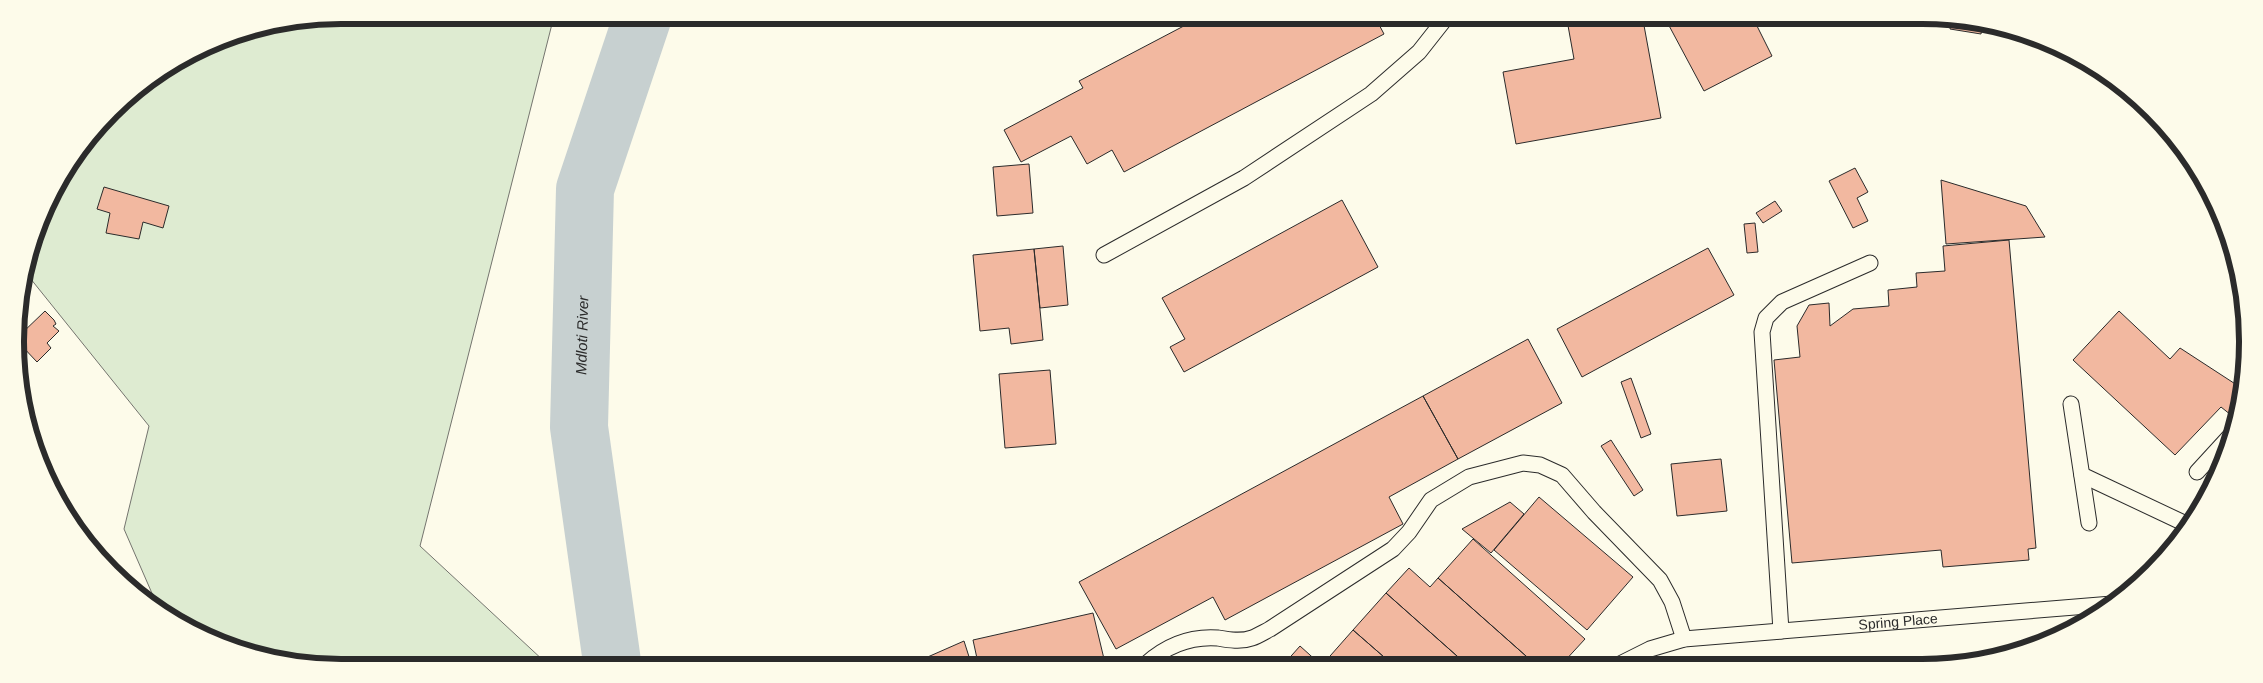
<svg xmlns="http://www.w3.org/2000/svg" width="2263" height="683" font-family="Arial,sans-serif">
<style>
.green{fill:#deebd1;stroke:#74746e}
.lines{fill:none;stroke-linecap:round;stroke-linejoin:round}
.river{stroke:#c7d0d0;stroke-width:58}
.building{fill:#f2b8a0;stroke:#2b2b2b}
.service-casing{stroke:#2b2b2b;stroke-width:17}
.service{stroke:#fdfbea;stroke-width:15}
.labels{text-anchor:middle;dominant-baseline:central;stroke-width:4;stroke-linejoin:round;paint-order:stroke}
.street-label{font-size:14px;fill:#2b2b2b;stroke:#fdfbea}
.water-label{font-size:15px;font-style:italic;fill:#2b2b2b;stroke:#fdfbea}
.rim{fill:none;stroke:#2b2b2b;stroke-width:6}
</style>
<rect width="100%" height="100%" fill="#fdfbea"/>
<path class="green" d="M342,15L554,16L420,546L545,662H278L216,643L161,614L124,529L149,426L26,273L49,197L126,96L217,40Z"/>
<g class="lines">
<path class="river" id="s1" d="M612,662L579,427L585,189L643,16"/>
</g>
<path class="building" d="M1199,18L1376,19L1384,34L1124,172L1112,150L1087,164L1071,136L1021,162L1004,130L1083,88L1079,81Z
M1567,20H1643L1661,118L1516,144L1503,72L1574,59Z
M1666,20H1754L1772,56L1704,91Z
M1951,21L1983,23L1981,34L1950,29Z
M1029,164L1033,213L997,216L993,167Z
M1855,168L1868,192L1857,198L1868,221L1853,228L1829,181Z
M1941,180L2026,206L2045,237L1946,244Z
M104,187L169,206L163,228L143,222L139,239L106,233L110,213L97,209Z
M1342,200L1378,267L1184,372L1170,347L1185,339L1162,298Z
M1775,201L1782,211L1763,223L1756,213Z
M1755,223L1758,252L1747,253L1744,224Z
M2009,240L2036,548L2028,549L2029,560L1943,567L1941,550L1792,563L1774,360L1800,357L1797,326L1809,305L1829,303L1830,326L1853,309L1889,306L1888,290L1917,287L1916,273L1945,271L1943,246Z
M1063,246L1068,305L1040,308L1034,249Z
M1708,248L1734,295L1582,377L1557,329Z
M1034,249L1043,340L1011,344L1009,328L980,331L973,255Z
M45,311L54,320L56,324L53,326L59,331L47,343L51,348L37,362L21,345L20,335Z
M2119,311L2170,359L2180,348L2243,389L2242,404L2231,415L2221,407L2175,455L2073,360Z
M1528,339L1562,403L1458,459L1423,396Z
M1050,370L1056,444L1005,448L999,374Z
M1631,378L1651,434L1641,438L1621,382Z
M1423,396L1458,459L1389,497L1403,524L1225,620L1213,597L1116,649L1079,582Z
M1611,440L1643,490L1634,496L1601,446Z
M1721,459L1727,511L1677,516L1671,464Z
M1539,497L1633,577L1587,630L1494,550Z
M1510,502L1524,514L1491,553L1462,529Z
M1473,539L1585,639L1562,664H1535L1438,578Z
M1409,568L1430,587L1438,578L1535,664H1466L1386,593Z
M1386,593L1466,664H1392L1353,630Z
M1093,613L1105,663H978L973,640Z
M1353,630L1392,664H1323Z
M964,641L971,663H914Z
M1300,646L1320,664H1284Z"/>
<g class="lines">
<defs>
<g id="service">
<path d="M1104,255L1244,178L1371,94L1419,52L1445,19"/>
<path d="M2071,404L2089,523"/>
<path d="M2197,472L2230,436"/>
<path d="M2082,475L2188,525"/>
<path d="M1781,631L1762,332L1766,318L1782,302L1870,263"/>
<path d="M1146,664C1166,646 1191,636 1218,638C1229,640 1241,642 1252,638C1258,636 1264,632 1270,629L1393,549L1409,532L1431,500L1469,477L1523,463L1540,465L1562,475L1594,512L1660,580L1672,602L1684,639"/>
<path id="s2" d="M1618,665L1650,649L1684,639L2112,604"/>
</g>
</defs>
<use href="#service" class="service-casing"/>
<use href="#service" class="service"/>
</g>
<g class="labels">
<g class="street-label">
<text stroke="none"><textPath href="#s2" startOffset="286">Spring Place</textPath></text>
</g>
<g class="water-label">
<text stroke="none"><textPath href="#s1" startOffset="329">Mdloti River</textPath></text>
</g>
</g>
<path d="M0 0H2263V683H0ZM341 24H1922A317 317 0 0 1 2239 341V342A317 317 0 0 1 1922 659H341A317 317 0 0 1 24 342V341A317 317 0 0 1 341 24Z" fill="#fdfbea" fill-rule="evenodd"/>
<path class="rim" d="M341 24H1922A317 317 0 0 1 2239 341V342A317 317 0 0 1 1922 659H341A317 317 0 0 1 24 342V341A317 317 0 0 1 341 24Z"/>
</svg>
